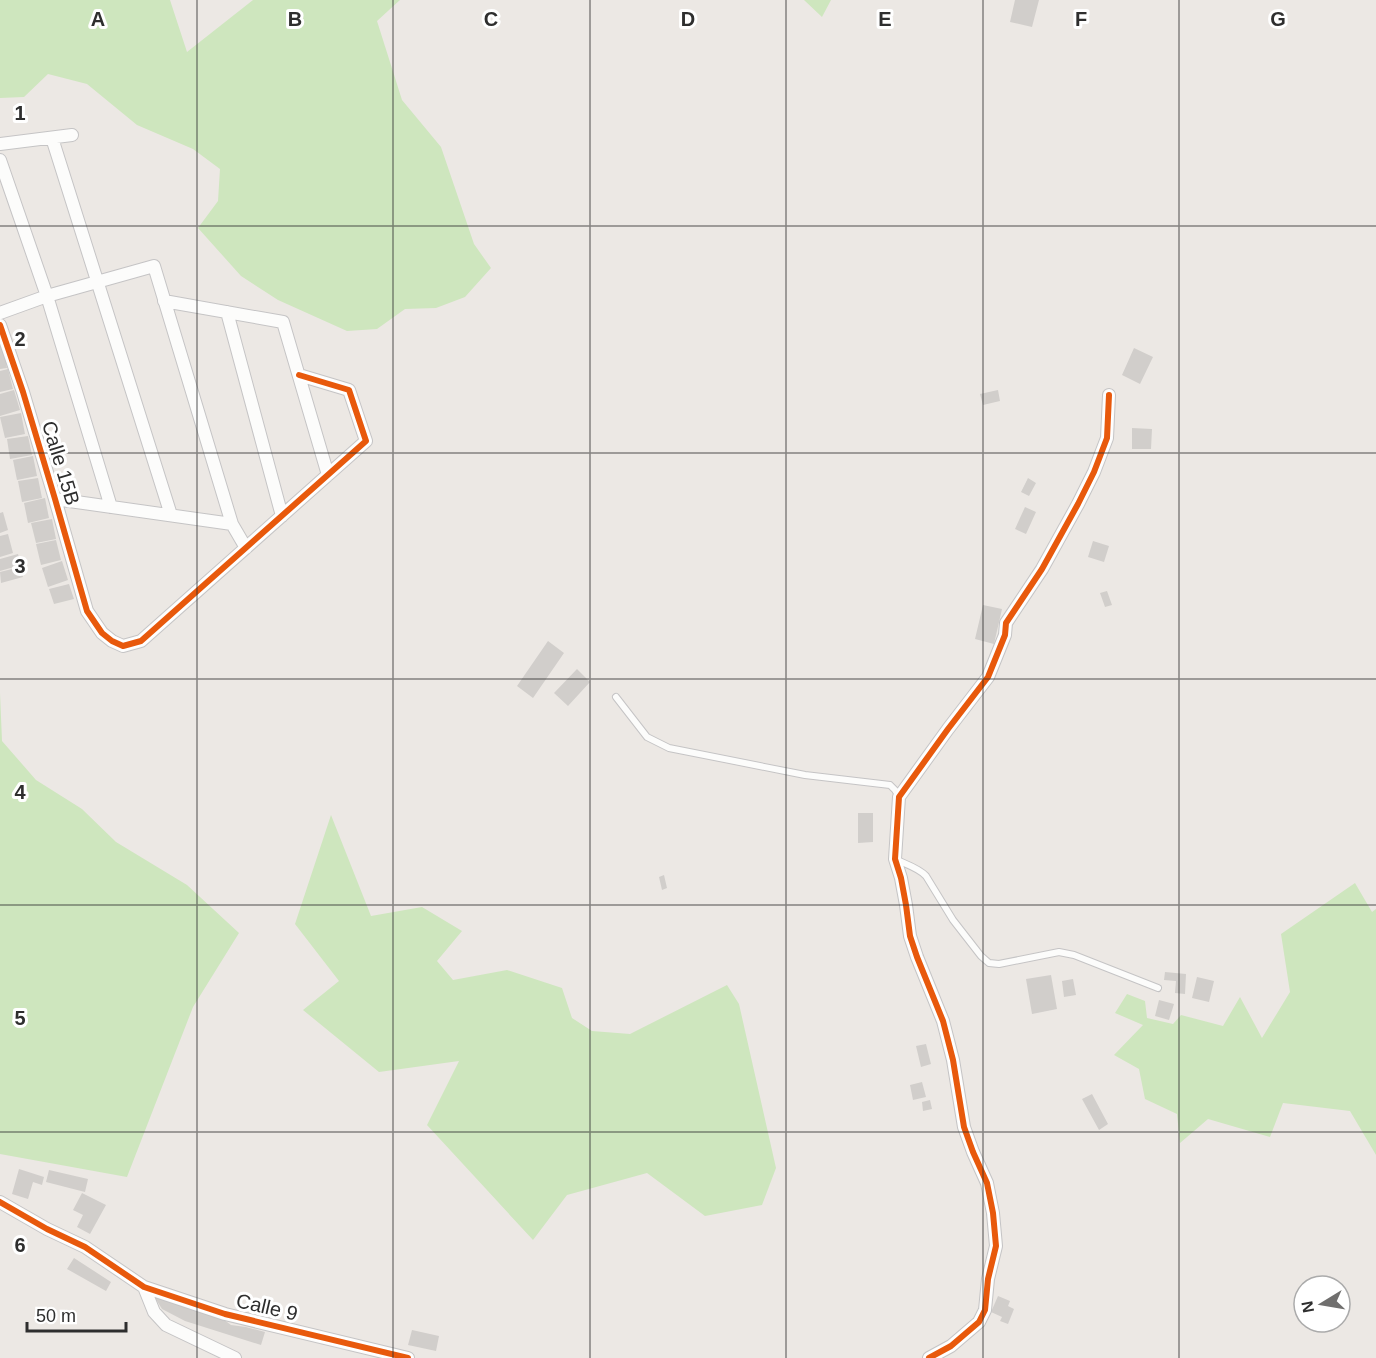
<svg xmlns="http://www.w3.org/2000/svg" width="1376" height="1358" font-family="Arial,sans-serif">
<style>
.green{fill:#cee6be}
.building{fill:#d1cecb}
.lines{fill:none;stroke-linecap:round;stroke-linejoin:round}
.lane-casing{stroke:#c5c4c5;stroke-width:8}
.street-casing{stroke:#c5c4c5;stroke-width:14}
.lane{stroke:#fcfcfb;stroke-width:6}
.street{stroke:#fcfcfb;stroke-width:12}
.cycleway-casing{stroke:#fff;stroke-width:10}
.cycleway{stroke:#e8590c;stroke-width:6}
.grid{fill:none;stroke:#2e2e2e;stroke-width:1.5;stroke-opacity:0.55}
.labels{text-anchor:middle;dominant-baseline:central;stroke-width:6;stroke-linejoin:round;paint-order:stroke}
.street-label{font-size:20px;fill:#2e2e2e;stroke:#fff}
.grid-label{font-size:20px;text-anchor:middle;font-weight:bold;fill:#2e2e2e;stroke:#fff;stroke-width:6;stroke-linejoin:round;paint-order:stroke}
</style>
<rect width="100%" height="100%" fill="#ece8e4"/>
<path class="green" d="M0,0H170L187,52L253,0H400L377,21L402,100L441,147L474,244L491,268L465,297L436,308L405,309L377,329L347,331L278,300L241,276L198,228L218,201L220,169L193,149L137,125L87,84L48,74L24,97L0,98Z
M804,0H831L822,17Z
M0,693L2,741L36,780L82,809L116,842L187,885L239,933L193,1007L127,1177L0,1154Z
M331,815L371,916L422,907L462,931L437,961L453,980L507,970L562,988L572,1018L592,1031L630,1034L727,985L739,1004L776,1168L762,1205L705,1216L647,1173L567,1195L533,1240L427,1125L459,1061L379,1072L303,1010L339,981L295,924Z
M1355,883L1372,912L1376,909V1155L1350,1111L1283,1103L1270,1137L1208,1119L1180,1143L1177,1114L1145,1099L1139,1069L1114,1055L1143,1025L1115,1013L1127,994L1145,1001L1147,1018L1173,1024L1181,1015L1223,1026L1240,997L1262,1038L1290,992L1281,934Z"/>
<path class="building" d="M1015,0H1039L1032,27L1010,22Z
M3,346L7,368L0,369V347Z
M1134,348L1153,357L1140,384L1122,375Z
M8,369L13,389L0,392V371Z
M14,390L20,410L0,416V394Z
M998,390L1000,401L983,405L980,394Z
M21,413L25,434L5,438L0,417Z
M1132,428L1152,429L1151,449H1132Z
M28,436L32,455L10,459L7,439Z
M33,456L37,476L17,480L13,460Z
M38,478L42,498L22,502L18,481Z
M1028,478L1036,483L1029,496L1021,492Z
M45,498L49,518L28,523L24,503Z
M1025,507L1036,512L1026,534L1015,529Z
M3,512L8,530L0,533V513Z
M52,519L56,539L36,543L31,523Z
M8,534L13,553L0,557V536Z
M56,540L61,560L41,565L36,544Z
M1093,541L1109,546L1104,562L1088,557Z
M18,554L21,565L0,571V559Z
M62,561L68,580L48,587L42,568Z
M20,567L23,577L1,583L0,572Z
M69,584L74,599L54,604L49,589Z
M1107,591L1112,605L1105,607L1100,593Z
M983,605L1002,609L994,644L975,639Z
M548,641L564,653L533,698L517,686Z
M577,669L590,682L568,706L554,693Z
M858,813H873V842L858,843Z
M664,875L667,888L662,890L659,877Z
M1165,972L1186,974L1185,994L1175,993L1176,981L1164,980Z
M1051,975L1057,1009L1032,1014L1026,979Z
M1197,977L1214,981L1209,1002L1192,998Z
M1073,979L1076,995L1064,997L1062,981Z
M1159,1000L1174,1004L1169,1020L1155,1016Z
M926,1044L931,1064L921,1067L916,1046Z
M922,1082L926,1097L913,1100L910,1085Z
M1092,1094L1108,1124L1099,1130L1082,1099Z
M930,1100L932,1109L923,1111L922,1102Z
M19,1169L44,1177L42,1185L33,1182L28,1199L12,1194Z
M49,1170L88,1179L85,1192L46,1182Z
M82,1193L106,1205L90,1234L77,1227L83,1215L73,1210Z
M74,1258L111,1282L106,1291L67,1269Z
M152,1293L189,1309L223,1319L231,1325L246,1327L265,1332L261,1345L185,1321L162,1309Z
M998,1296L1010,1301L1008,1306L1014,1309L1008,1324L1000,1321L1002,1317L991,1312Z
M412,1330L439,1336L436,1351L408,1345Z"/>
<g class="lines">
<defs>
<path id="lane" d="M616,697L647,737L669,748L805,775L890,785L895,790L899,796
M895,859C905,864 919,868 926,876L953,920L981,956L989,963L999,964L1059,952L1074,955L1158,988"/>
<path id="street" d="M52,138L171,515
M0,144L72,135
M0,160L47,296L111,507
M164,301L283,322L328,475
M227,312L282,516
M0,313L47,296L154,266L232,524L246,548
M0,325L23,392L55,499L87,611L102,633L112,641L123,646L141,641L366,441L349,390L299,375
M55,499L232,524
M0,1202L47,1229L85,1247L144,1287L225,1314L408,1358
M144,1287L154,1312L166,1325L235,1358
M929,1358L951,1346L979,1322L985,1310L988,1279L996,1246L993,1213L987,1183L973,1152L964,1127L953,1060L943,1021L917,957L910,936L906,905L901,878L895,859L899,797L948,729L988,677L1005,635L1006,623L1042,569L1078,504L1094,472L1107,438L1109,395"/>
</defs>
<use href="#lane" class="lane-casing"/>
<use href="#street" class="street-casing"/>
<use href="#lane" class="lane"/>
<use href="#street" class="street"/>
<defs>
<path id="cycleway" d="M0,325L23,392L55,499L87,611L102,633L112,641L123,646L141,641L366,441L349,390L299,375
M0,1202L47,1229L85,1247L144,1287L225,1314L408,1358
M929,1358L951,1346L979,1322L985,1310L988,1279L996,1246L993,1213L987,1183L973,1152L964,1127L953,1060L943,1021L917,957L910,936L906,905L901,878L895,859L899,797L948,729L988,677L1005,635L1006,623L1042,569L1078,504L1094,472L1107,438L1109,395"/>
</defs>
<use href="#cycleway" class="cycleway-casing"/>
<use href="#cycleway" class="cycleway"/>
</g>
<path class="grid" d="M197,0V1358M393,0V1358M590,0V1358M786,0V1358M983,0V1358M1179,0V1358M0,226H1376M0,453H1376M0,679H1376M0,905H1376M0,1132H1376"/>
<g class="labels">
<g class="street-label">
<text transform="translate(61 463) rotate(73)">Calle 15B</text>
<text transform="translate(267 1307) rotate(13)">Calle 9</text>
</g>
</g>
<g class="grid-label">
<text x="98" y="26">A</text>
<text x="295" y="26">B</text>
<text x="491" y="26">C</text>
<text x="688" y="26">D</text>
<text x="885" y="26">E</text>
<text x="1081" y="26">F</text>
<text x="1278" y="26">G</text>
<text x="20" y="120">1</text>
<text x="20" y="346">2</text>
<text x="20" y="573">3</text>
<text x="20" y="799">4</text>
<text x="20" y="1025">5</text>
<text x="20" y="1252">6</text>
</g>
<g transform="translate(1322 1304) rotate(259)"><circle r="28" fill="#ffffff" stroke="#ababab" stroke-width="1.5"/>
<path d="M0-4.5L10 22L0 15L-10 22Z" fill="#706f6e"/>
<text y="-9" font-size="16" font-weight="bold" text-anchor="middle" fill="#2e2e2e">N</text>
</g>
<path d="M27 1322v9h99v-9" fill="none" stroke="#2e2e2e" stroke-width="3"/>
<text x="36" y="1322" font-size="18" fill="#2e2e2e" stroke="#ffffff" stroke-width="4.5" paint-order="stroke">50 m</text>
</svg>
